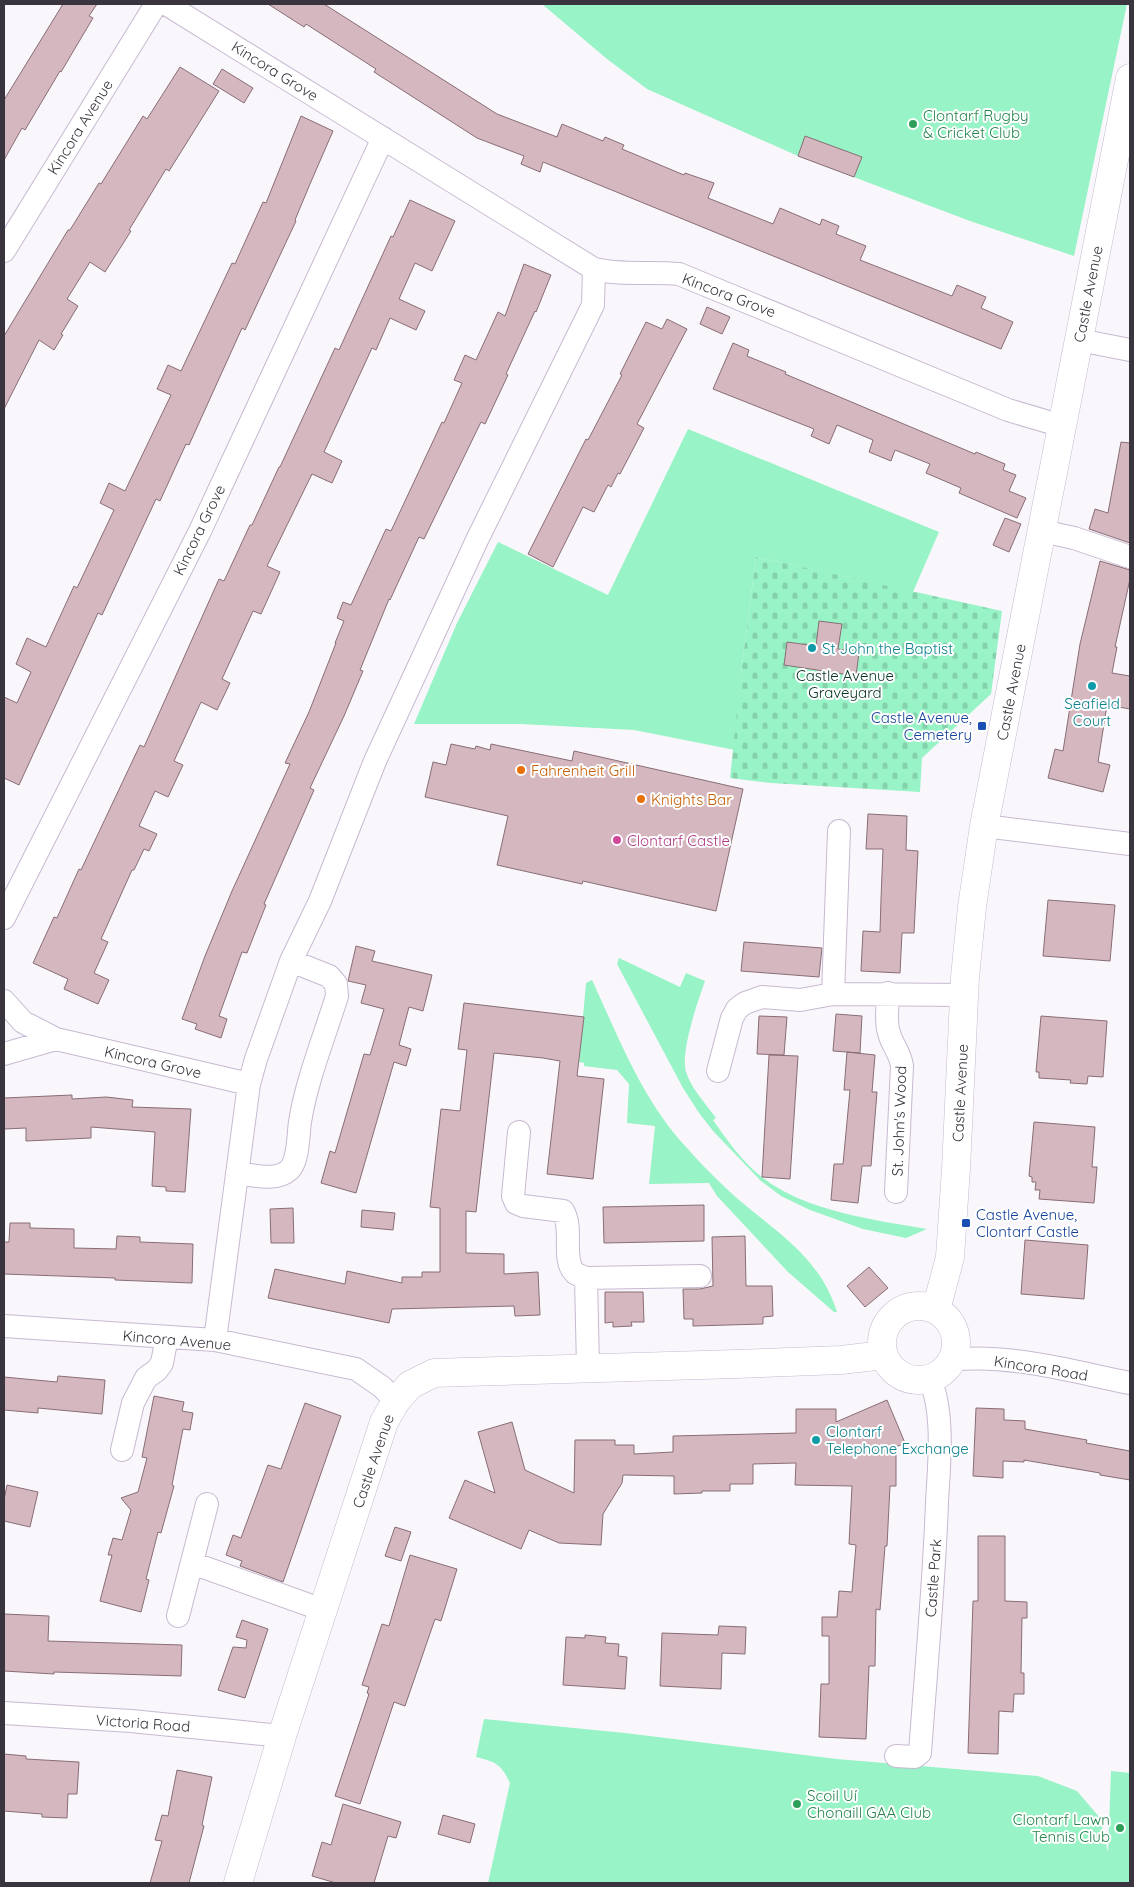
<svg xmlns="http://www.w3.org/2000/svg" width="1134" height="1887" font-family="Quicksand,sans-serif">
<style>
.grass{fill:#98f3c6}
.cemetery{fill:url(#cemetery-stones)}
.building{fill:#d5b7bf;stroke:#886d75}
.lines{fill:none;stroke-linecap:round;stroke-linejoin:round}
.minor-casing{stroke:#c7b9d1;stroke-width:24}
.tertiary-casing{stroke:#c7b9d1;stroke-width:29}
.minor{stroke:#fff;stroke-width:22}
.tertiary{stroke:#fff;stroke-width:28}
.leisure-dot{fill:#2e9e5b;stroke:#fff;stroke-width:2}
.culture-dot{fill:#0f9aa8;stroke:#fff;stroke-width:2}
.transit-dot{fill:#1a4fb4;stroke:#fff;stroke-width:2}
.food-dot{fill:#e8710a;stroke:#fff;stroke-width:2}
.hotel-dot{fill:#d1479c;stroke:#fff;stroke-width:2}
.labels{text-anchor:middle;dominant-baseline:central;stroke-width:4;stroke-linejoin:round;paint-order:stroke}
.street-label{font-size:15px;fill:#3a343e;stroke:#fff}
.leisure-label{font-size:15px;fill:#27864d;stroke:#fff;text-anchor:start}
.culture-label{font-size:15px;fill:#0d838f;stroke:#fff;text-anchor:start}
.park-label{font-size:15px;fill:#063422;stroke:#fff}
.transit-label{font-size:15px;fill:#164399;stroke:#fff;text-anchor:end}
.food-label{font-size:15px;fill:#c56008;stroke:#fff;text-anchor:start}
.hotel-label{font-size:15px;fill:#b23c85;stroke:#fff;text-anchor:start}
</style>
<defs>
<pattern id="cemetery-stones" width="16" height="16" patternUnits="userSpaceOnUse" patternTransform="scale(1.25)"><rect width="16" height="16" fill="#98f3c6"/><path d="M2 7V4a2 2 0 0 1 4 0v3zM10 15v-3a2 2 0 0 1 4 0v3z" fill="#84d1ab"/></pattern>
</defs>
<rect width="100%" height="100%" fill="#faf7fc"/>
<path class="grass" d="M542,4H1127L1074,256L970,221L798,156L647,89L607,59Z
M688,429L939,532L913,592L756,557L742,665L735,750L634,730L521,724H414L457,623L498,542L608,595Z
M619,958L680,987L686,973L705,981C698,1001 680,1052 686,1072C691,1088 706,1104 716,1118L713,1120C726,1139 744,1164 763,1178C806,1211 874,1220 927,1229L906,1238L863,1229L810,1210L781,1196L761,1181L713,1131L699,1113L683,1088L617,964Z
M592,980C619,1038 642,1100 687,1148C700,1163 715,1178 730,1192C772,1230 819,1254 837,1312H834L788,1272L717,1196L709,1183L649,1184L655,1126L627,1123L629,1084L617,1070L584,1066V1063L579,1062L586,983Z
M484,1719L625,1733L837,1759L1038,1776L1077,1791L1100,1818L1108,1852L1111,1771L1130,1773V1883H488L510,1783C501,1764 496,1762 476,1757Z"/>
<path class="cemetery" d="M756,557L1002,611L991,694L922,758L920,792L771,783L730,778L742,665Z"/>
<path class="building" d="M63,4H97L89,16L93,18L61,72L60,71L25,130L22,128L4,160V100Z
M268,4H324L497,114L557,137L562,124L603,141L605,137L624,145L622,149L684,175L685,173L714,183L708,198L773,224L780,208L820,225L822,219L839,226L836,234L866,246L860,260L952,296L957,285L986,297L981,308L1013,322L1001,349L543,162L540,172L521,164L524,156L477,138L374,72L376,69L306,24L304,27Z
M180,67L219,91L169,171L166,169L129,230L131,231L105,272L90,262L67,299L78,306L61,334L63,335L54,350L39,340L4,409V336L68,230H70L99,183L101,184L143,116L147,119Z
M222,69L253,88L244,103L213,84Z
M301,116L333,131L310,184L295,220L296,221L245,330L242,328L189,445L186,444L160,501L156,499L102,615L98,613L19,785L4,778V697L17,703L31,672L16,664L27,638L46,647L74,586L77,588L114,510L100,503L109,483L125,491L171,395L157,389L168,365L181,371L232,263L235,264L263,202L266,203Z
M805,136L862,157L854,177L798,156Z
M410,200L455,221L432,271L415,263L399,299L425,311L416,330L390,318L376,350L372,348L324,452L342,461L332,483L312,474L267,566L280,572L261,614L253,611L222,679L230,683L217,710L201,702L174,761L183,765L168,797L155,791L139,826L157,834L149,851L144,849L134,870H132L101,939L108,942L94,973L109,980L98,1004L64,989L68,979L33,963L54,917L57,918L79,869L81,870L140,745L144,747L219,579L224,581L250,525H252L279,467H280L335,348L339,350L391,236L393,237Z
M524,264L551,275L536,312L535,311L506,374L508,375L485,424L481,422L424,539L419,537L390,600L389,599L360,670L363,671L344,716L310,788L314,790L264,904L266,905L247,953L242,952L219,1016L227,1019L221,1038L195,1029L197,1024L182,1019L205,956L232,891L290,764L285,763L309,712L336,643H335L344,621L337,618L343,602L351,605L386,529L391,531L442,422L444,423L462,383L454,380L465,355L476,360L498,312L505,316Z
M707,307L730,317L722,334L700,324Z
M667,319L687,329L637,424L644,428L620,474L618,473L611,487L608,485L594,512L583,507L553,567L528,554L586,439L588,440L622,375L620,374L646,322L662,329Z
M733,343L749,350L747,356L786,372L785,374L975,454L976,452L1005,464L1003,470L1016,475L1009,491L1026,498L1017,518L959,493L961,488L926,473L930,464L895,450L891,461L869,452L873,440L837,425L829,444L811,436L814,429L713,389Z
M1121,442L1130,443V543L1089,529L1095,509L1108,513Z
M1005,518L1021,524L1009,552L993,545Z
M1100,561L1130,570V579L1115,647H1117L1112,673L1130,676V709L1107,705L1098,762L1110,765L1103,792L1048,778L1055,749L1063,751L1080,644Z
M819,621L842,624L838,649L859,652L856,676L784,665L787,642L816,646Z
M451,744L475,749L476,746L490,750L491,744L572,761L574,751L743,789L716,911L583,881L582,884L497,865L508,816L425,797L433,762L446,765Z
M868,814L907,816L906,850L918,851L914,933H902L900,973L861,971L863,931L880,932L881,899L883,849H866Z
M1048,900L1115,905L1110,961L1043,956Z
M744,942L822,948L819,977L741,971Z
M356,946L375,951L372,961L432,975L423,1011L409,1007L399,1045L411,1049L406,1066L394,1062L356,1193L321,1183L330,1151L335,1153L364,1054L370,1055L384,1009L361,1003L366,985L348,981Z
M464,1003L584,1017L577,1076L604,1079L593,1179L547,1174L560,1061L543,1058L494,1053L476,1212L466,1211V1253L504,1254V1274L538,1272L540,1315L515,1316L514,1306L392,1309L389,1323L268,1298L275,1269L345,1284L347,1271L402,1283V1277H422V1272H440V1208L430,1207L441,1109L460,1111L467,1050L458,1049Z
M836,1014L862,1016L860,1053L833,1051Z
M759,1016L787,1017L784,1055L757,1054Z
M1041,1016L1107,1021L1103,1077L1088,1076L1087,1084L1070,1083L1071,1080L1039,1078V1072H1036Z
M847,1052L875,1055L872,1092H877L871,1166H862L858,1203L831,1200L834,1164H843L850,1090H844Z
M769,1055L798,1056L790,1179L762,1177Z
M72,1095V1099L106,1097L133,1100L132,1107L191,1109L185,1192L166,1191V1187L152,1186L155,1132L91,1127V1138L26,1141V1128L4,1129V1098Z
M1034,1122L1095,1127L1092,1167H1097L1094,1203L1039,1199L1040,1190H1035L1036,1182H1032V1177L1029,1176Z
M704,1205V1241L604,1243L603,1207Z
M293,1208L294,1243H271L270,1209Z
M362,1210L395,1213L393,1230L361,1227Z
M10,1223H30V1228L74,1229V1248L116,1249L117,1236L140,1237V1242L193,1244L192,1283L115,1280V1278L4,1274V1242H9Z
M745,1236L746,1286H772L773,1316L763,1317V1324L693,1326V1319H684L683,1289H700L713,1286L712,1237Z
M1025,1240L1088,1245L1084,1299L1021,1294Z
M869,1267L888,1288L865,1307L847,1286Z
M605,1292H643L644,1322H631L632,1326L613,1327V1322L605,1323Z
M58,1376L105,1380L102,1414L38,1408V1413L4,1410V1377L57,1382Z
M154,1396L184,1402L182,1411L193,1413L190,1430L183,1429L172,1485L174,1486L161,1533L158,1532L146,1579L149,1580L141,1612L100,1601L112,1555H108L113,1538L122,1540L131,1510L121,1498L138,1492L147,1458L142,1457Z
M887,1400L905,1443L896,1447V1486H890L887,1546H885L880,1610L876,1609L875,1666H869L866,1739L819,1737L821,1684H829V1636H822V1617H837L839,1591L852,1592L856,1545L849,1544L852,1486L795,1485L796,1463L753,1464V1484H730V1491H702V1493L674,1494V1476L623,1475L622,1483L603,1514L601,1545L559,1543L529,1530L521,1549L449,1518L465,1480L495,1493L478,1432L512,1422L525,1470L574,1493L575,1440H615V1445H634V1454L673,1452V1436L796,1433V1409H836V1422Z
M305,1403L341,1416L283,1582L240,1566L242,1561L226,1555L233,1535L241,1538L268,1465L281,1469Z
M976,1408L1004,1409V1420L1025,1421V1429L1087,1440L1086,1443L1130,1451V1480L1100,1475V1473L1024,1460V1462L1003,1461V1478L973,1476Z
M7,1485L38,1492L30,1527L4,1521V1500Z
M395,1527L411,1532L401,1561L385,1556Z
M978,1536H1005V1601L1027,1602V1618H1022L1021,1673H1024V1694H1014L1013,1712L999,1711L998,1754L968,1753L973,1601H978Z
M410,1555L457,1569L441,1621L435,1619L405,1706L394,1702L360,1804L335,1796L369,1694L367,1693L369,1687L362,1685L382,1624L389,1626Z
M4,1614L49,1616L48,1641L182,1645L181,1676L54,1672V1674L4,1671Z
M242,1620L268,1629L245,1698L218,1690L233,1647L246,1648L247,1640L236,1637Z
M719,1626L746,1627L745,1654L722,1653L721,1689L660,1686L662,1633L718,1635Z
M585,1635L606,1637L605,1643L619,1644L618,1656L627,1657L625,1689L563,1685L566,1637L585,1638Z
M4,1754L26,1756V1759L79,1762L77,1794H68L67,1818L42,1817V1814L4,1811Z
M177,1770L212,1777L202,1825L204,1826L189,1883H150L162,1841L155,1840L162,1815L168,1816Z
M343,1804L401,1822L396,1838L388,1836L374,1883H336L312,1876L322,1842L331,1845Z
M443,1815L475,1824L470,1843L438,1834Z"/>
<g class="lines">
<defs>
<path id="minor" d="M166,4L594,269C622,276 651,271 679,274L1008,410L1062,426
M4,251L156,4
M1079,340L1130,350
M1042,531L1074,538L1130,557
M984,826L1130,844
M4,918L200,531L383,138
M888,993C888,1006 885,1021 889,1033C892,1045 900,1052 902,1066L896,1192
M833,994L839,831
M4,1001L23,1022L56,1039L249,1084
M4,1054L56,1039
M718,1071L732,1018L737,1009L745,1003L762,997L800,1000L833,994L965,995
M519,1132L513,1196L516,1203L523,1206L563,1211C574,1228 561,1260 575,1273C578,1275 583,1277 586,1278
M237,1173C253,1175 276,1182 289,1170C299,1161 298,1134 300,1122C306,1082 325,1035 337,996L336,984L329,976L291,961
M4,1326L215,1340L356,1369L382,1387L396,1401
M215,1340L249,1084L256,1059L291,961L320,901L375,761L477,540L593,305L594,269
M951,1360C1008,1353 1074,1372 1130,1383
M588,1368L586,1278L700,1276
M122,1450L133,1403L146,1378L157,1370L162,1363L167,1337
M192,1563L323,1610
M178,1616L207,1504
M4,1713L131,1721L282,1736
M896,1756L915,1757L920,1753C926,1670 934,1586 937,1502C939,1467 945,1410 929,1378"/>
<path id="tertiary" d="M882 1343a37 37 0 1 1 74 0a37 37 0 1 1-74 0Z
M936,1310L950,1257L956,1169L965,977L972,907L984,826L1130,78
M238,1883L282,1736L384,1422L396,1401L410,1385L434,1373L464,1372L736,1364L841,1360L884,1355"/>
</defs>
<use href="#minor" class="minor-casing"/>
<use href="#tertiary" class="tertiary-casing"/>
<use href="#minor" class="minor"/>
<use href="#tertiary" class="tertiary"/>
</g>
<g class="leisure-dot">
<circle cx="913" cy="124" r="5"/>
<circle cx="797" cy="1804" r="5"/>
<circle cx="1120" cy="1828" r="5"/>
</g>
<g class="culture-dot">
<circle cx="812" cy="648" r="5"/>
<circle cx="1092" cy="686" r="5"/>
<circle cx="816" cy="1440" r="5"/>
</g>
<g class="transit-dot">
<rect x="977" y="721" width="10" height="10" rx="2.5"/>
<rect x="961" y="1218" width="10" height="10" rx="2.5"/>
</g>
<g class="food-dot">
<circle cx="521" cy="770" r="5"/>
<circle cx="641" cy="799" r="5"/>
</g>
<circle class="hotel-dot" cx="617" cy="840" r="5"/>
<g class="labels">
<g class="street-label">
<text transform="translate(275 71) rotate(32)">Kincora Grove</text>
<text transform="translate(80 127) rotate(-58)">Kincora Avenue</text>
<text transform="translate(1088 294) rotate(-79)">Castle Avenue</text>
<text transform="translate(729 295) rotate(21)">Kincora Grove</text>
<text transform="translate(199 530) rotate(-64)">Kincora Grove</text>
<text transform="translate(1011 692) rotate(-79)">Castle Avenue</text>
<text transform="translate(153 1062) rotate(13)">Kincora Grove</text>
<text transform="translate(960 1093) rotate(-87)">Castle Avenue</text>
<text transform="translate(899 1121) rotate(-88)">St. John's Wood</text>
<text transform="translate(177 1340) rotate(5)">Kincora Avenue</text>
<text transform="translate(1041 1368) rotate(9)">Kincora Road</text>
<text transform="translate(373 1461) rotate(-71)">Castle Avenue</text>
<text transform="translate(933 1578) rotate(-86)">Castle Park</text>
<text transform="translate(143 1723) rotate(4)">Victoria Road</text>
</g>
<g class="leisure-label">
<text x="923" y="115">Clontarf Rugby<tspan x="923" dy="17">&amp; Cricket Club</tspan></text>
<text x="807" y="1795">Scoil Uí<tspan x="807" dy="17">Chonaill GAA Club</tspan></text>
<text x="1110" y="1819" text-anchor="end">Clontarf Lawn<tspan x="1110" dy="17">Tennis Club</tspan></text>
</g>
<g class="culture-label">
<text x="822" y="648">St John the Baptist</text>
<text x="1092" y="703" text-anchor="middle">Seafield<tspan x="1092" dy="17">Court</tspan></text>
<text x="826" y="1431">Clontarf<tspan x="826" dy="17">Telephone Exchange</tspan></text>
</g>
<g class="park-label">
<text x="845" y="675">Castle Avenue<tspan x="845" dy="17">Graveyard</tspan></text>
</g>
<g class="transit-label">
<text x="972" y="717">Castle Avenue,<tspan x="972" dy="17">Cemetery</tspan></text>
<text x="976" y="1214" text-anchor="start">Castle Avenue,<tspan x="976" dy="17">Clontarf Castle</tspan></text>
</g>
<g class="food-label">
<text x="531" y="770">Fahrenheit Grill</text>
<text x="651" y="799">Knights Bar</text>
</g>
<g class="hotel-label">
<text x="627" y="840">Clontarf Castle</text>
</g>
</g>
<rect width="1134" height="1887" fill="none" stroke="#3a343e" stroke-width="10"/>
</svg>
